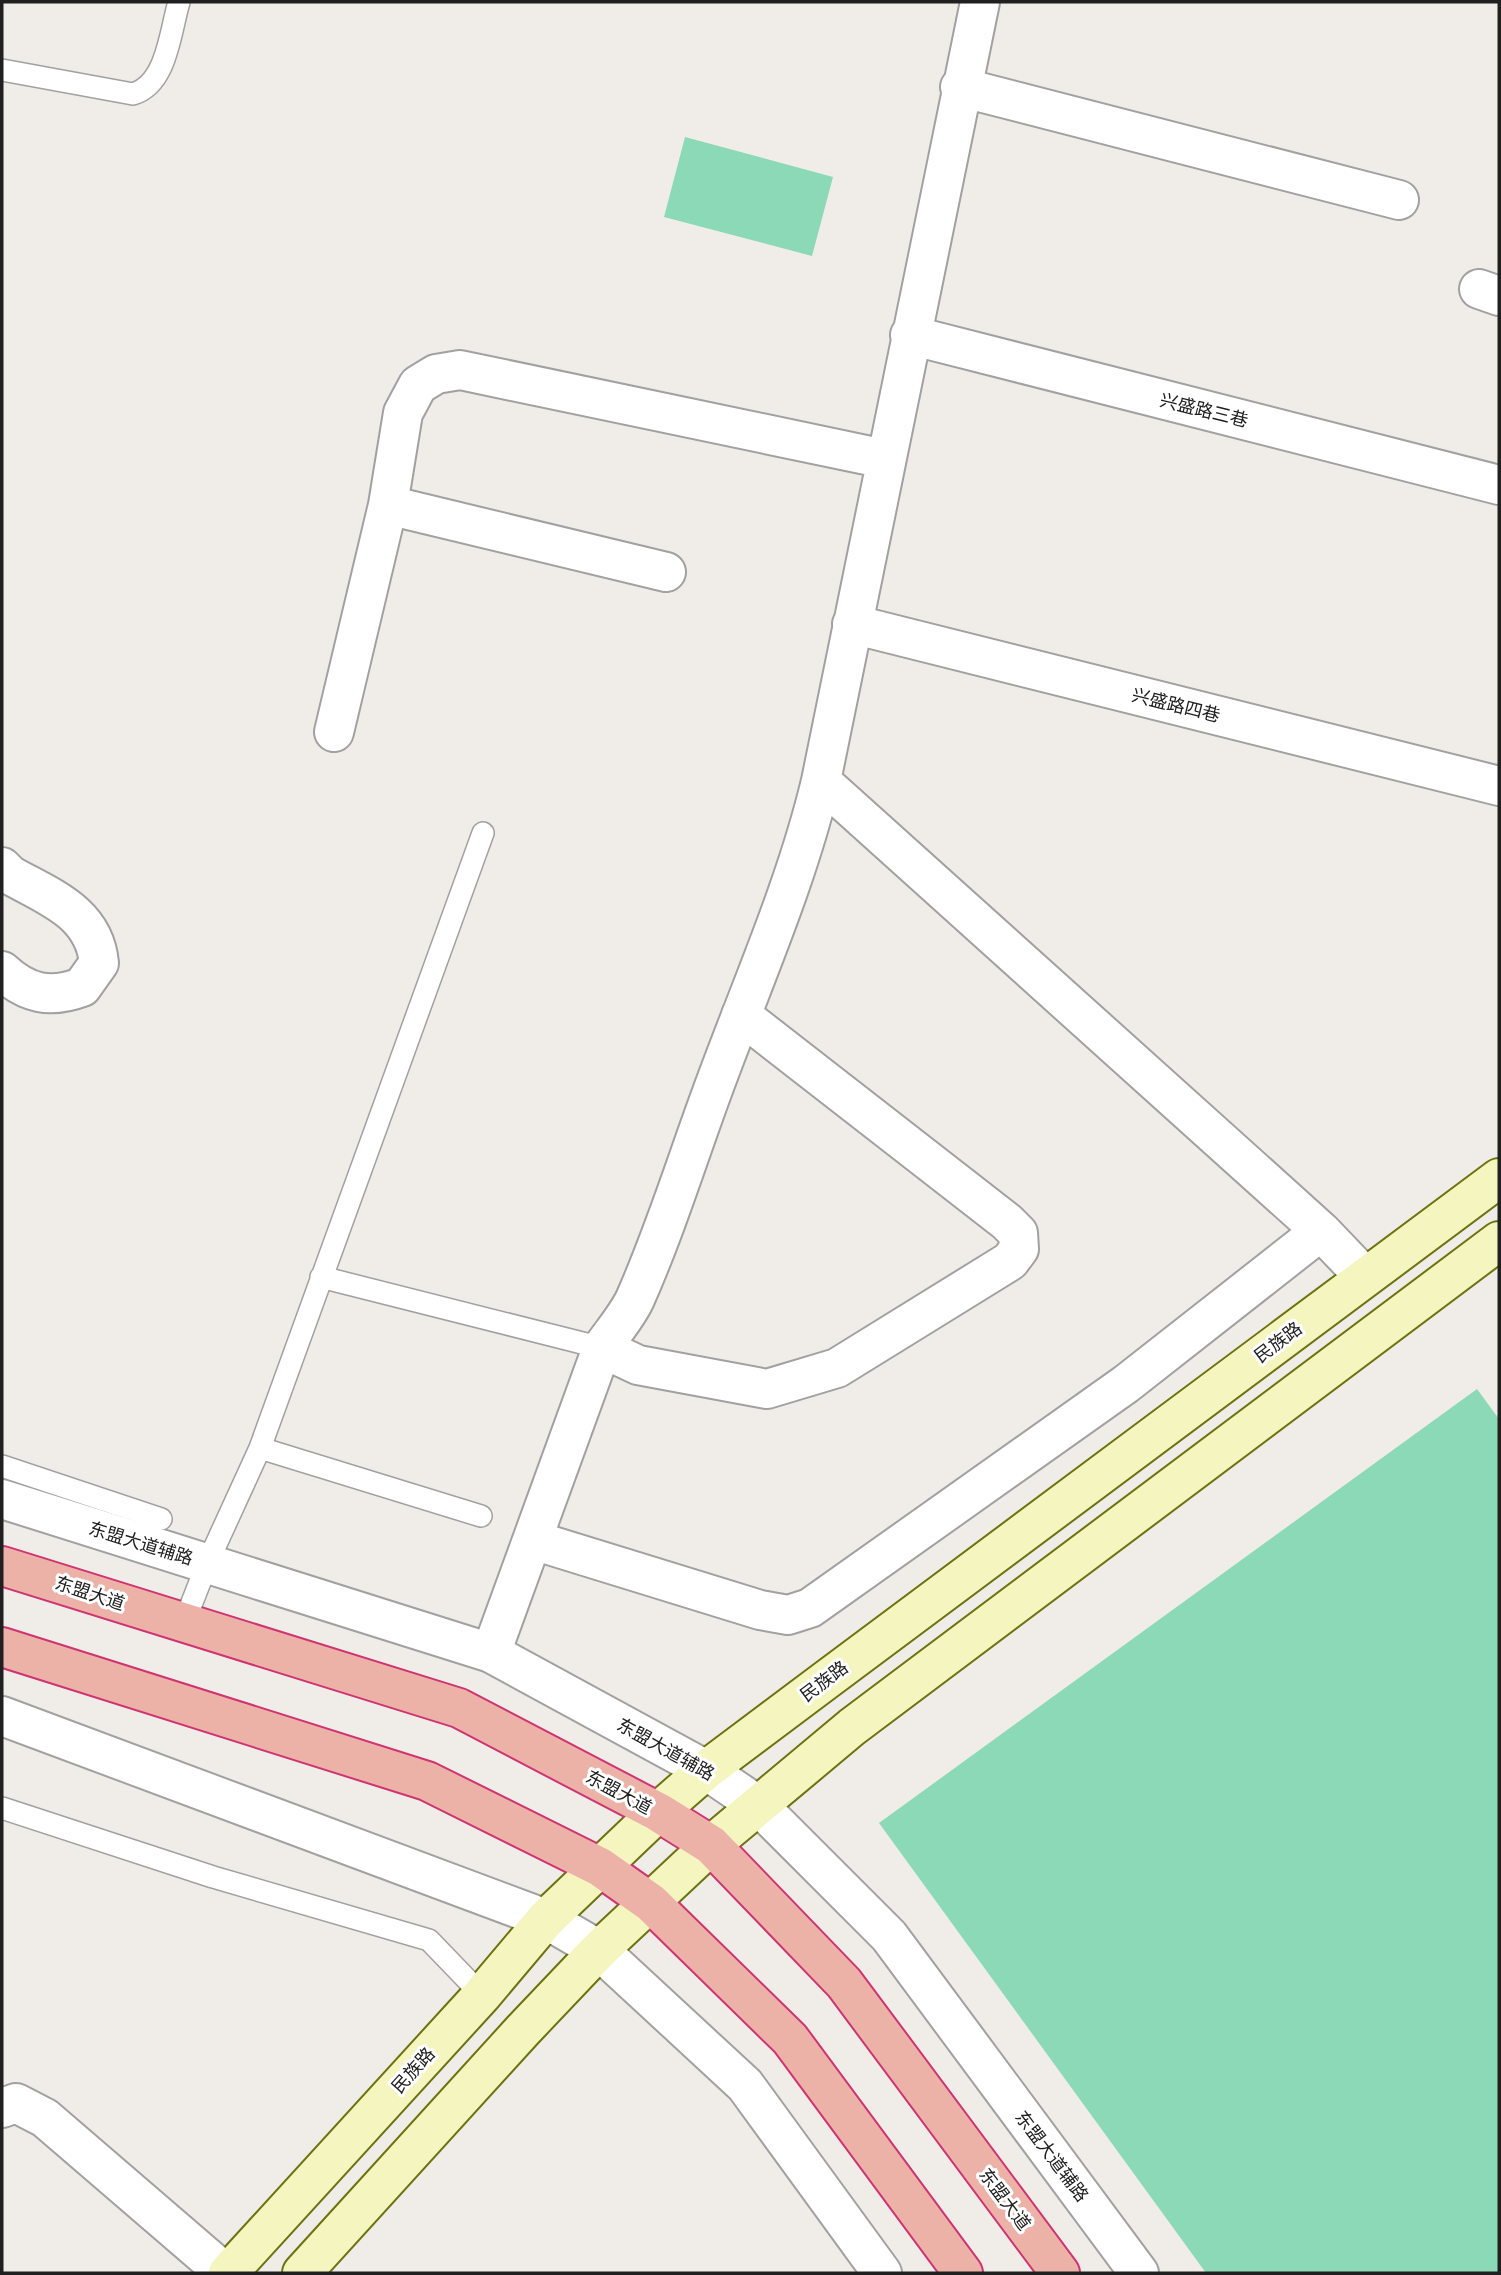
<svg xmlns="http://www.w3.org/2000/svg" width="1501" height="2275" font-family="'DejaVu Sans','Noto Sans SC',sans-serif">
<style>
.pitch{fill:#8cd9b7}
.lines{fill:none;stroke-linecap:round;stroke-linejoin:round}
.service-casing{stroke:#a1a1a1;stroke-width:24}
.minor-casing{stroke:#a1a1a1;stroke-width:42}
.tertiary-casing{stroke:#a1a1a1;stroke-width:42}
.secondary-casing{stroke:#6c720d;stroke-width:42}
.trunk-casing{stroke:#cf3472;stroke-width:42}
.service{stroke:#fff;stroke-width:21}
.minor{stroke:#fff;stroke-width:38}
.tertiary{stroke:#fff;stroke-width:38}
.secondary{stroke:#f5f5c0;stroke-width:38}
.trunk{stroke:#ecb2a8;stroke-width:38}
.labels{text-anchor:middle;dominant-baseline:central;stroke-width:6;stroke-linejoin:round;paint-order:stroke}
.street-label{font-size:18px;fill:#202020;stroke:#fff}
</style>
<rect width="100%" height="100%" fill="#f0ede8"/>
<path class="pitch" d="M685,137L833,177L812,256L664,217Z
M1477,1389L1499,1419V2273H1206L879,1823Z"/>
<g class="lines">
<defs>
<path id="service" d="M2,70L133,94C167,84 170,32 179,2
M321,1277L602,1348
M260,1448L481,1516
M2,1466L161,1519
M184,1623L207,1564L260,1448L483,833
M2,1808L213,1877L429,1940L482,1995"/>
<path id="minor" d="M980,2L821,781L1321,1231L1365,1277
M960,87L1399,200
M1479,289L1499,296
M910,335L1499,485
M388,505L666,572
M852,624L1499,786
M334,732L388,505L403,413L418,385L436,374L460,370L885,459
M2,867L10,875C49,897 94,912 99,963L82,987C50,999 27,994 2,971
M741,1015L1007,1222L1018,1233L1019,1249L1010,1261L837,1368L767,1389L638,1365L602,1348C613,1332 627,1316 635,1299C667,1227 690,1150 718,1076C754,979 797,882 821,781
M533,1540L760,1610L788,1615L810,1608L1126,1384L1321,1231
M491,1653L602,1348
M2,2108L16,2103L45,2118L225,2273"/>
<path id="tertiary" d="M2,1499L491,1653L706,1770L759,1806L889,1936L1139,2273
M2,1716L546,1919L599,1950L745,2085L882,2273"/>
<path id="secondary" d="M228,2273L482,1995L546,1919L658,1812L706,1770L822,1683L1499,1178
M302,2273L523,2030L599,1950L711,1845L852,1727L1499,1241"/>
<path id="trunk" d="M2,1566L459,1708L658,1812L711,1845L844,1983L1060,2273
M2,1647L427,1781L600,1867L651,1903L790,2039L963,2273"/>
</defs>
<use href="#service" class="service-casing"/>
<use href="#minor" class="minor-casing"/>
<use href="#tertiary" class="tertiary-casing"/>
<use href="#secondary" class="secondary-casing"/>
<use href="#trunk" class="trunk-casing"/>
<use href="#service" class="service"/>
<use href="#minor" class="minor"/>
<use href="#tertiary" class="tertiary"/>
<use href="#secondary" class="secondary"/>
<use href="#trunk" class="trunk"/>
</g>
<g class="labels">
<g class="street-label">
<text transform="translate(1204 410) rotate(14)">兴盛路三巷</text>
<text transform="translate(1176 705) rotate(14)">兴盛路四巷</text>
<text transform="translate(1278 1342) rotate(-37)">民族路</text>
<text transform="translate(141 1543) rotate(17)">东盟大道辅路</text>
<text transform="translate(90 1593) rotate(18)">东盟大道</text>
<text transform="translate(824 1681) rotate(-37)">民族路</text>
<text transform="translate(666 1749) rotate(29)">东盟大道辅路</text>
<text transform="translate(619 1792) rotate(28)">东盟大道</text>
<text transform="translate(413 2070) rotate(-48)">民族路</text>
<text transform="translate(1052 2156) rotate(53)">东盟大道辅路</text>
<text transform="translate(1005 2199) rotate(53)">东盟大道</text>
</g>
</g>
<rect width="1501" height="2275" fill="none" stroke="#202020" stroke-width="7"/>
</svg>
